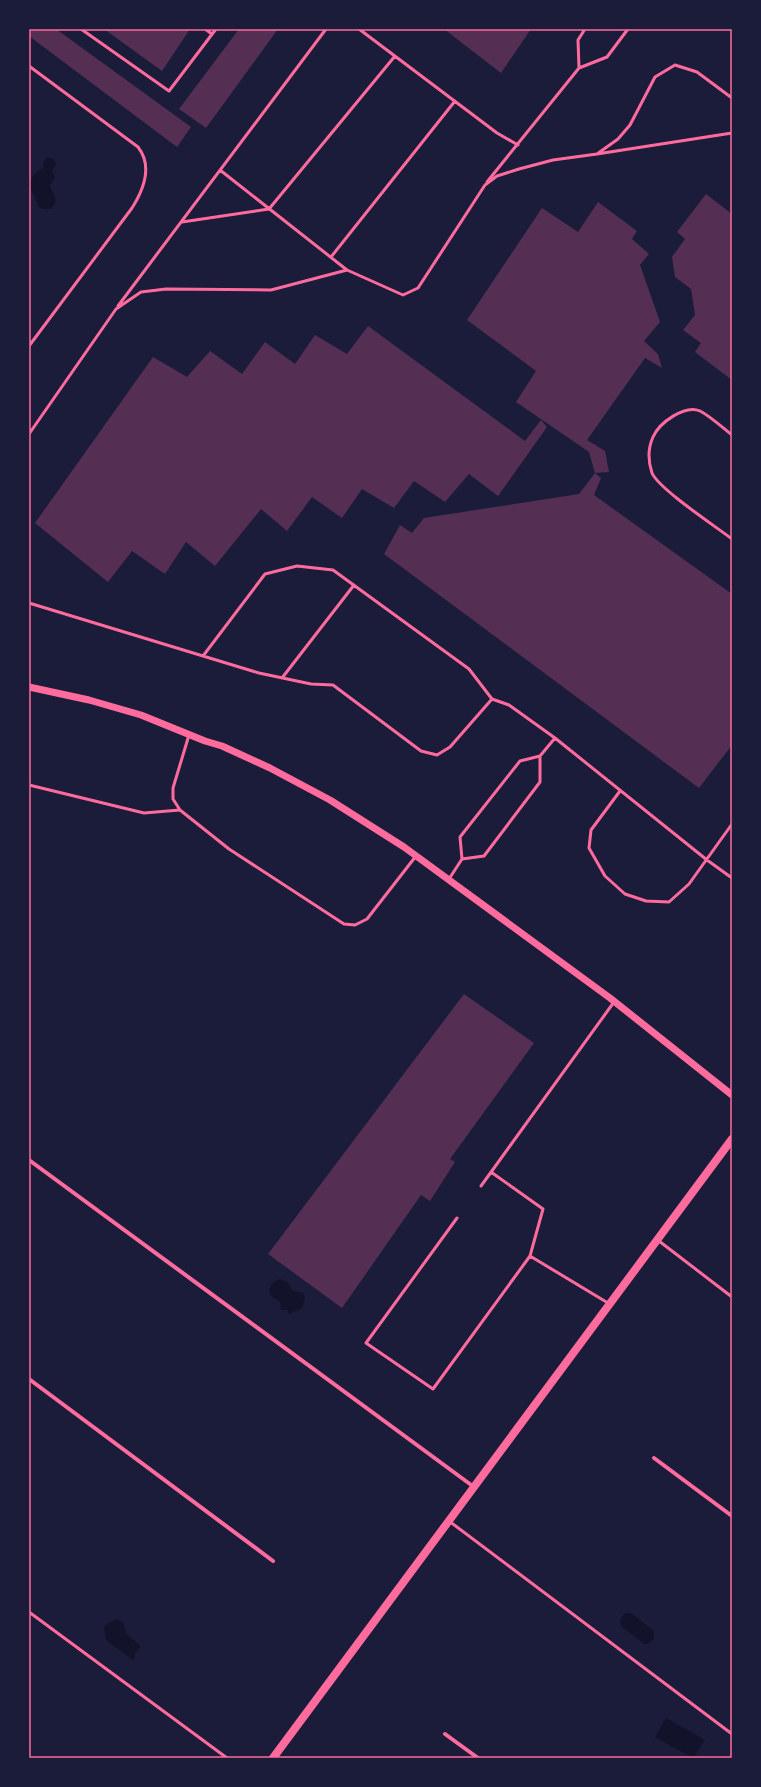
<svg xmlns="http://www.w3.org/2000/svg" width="761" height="1787" font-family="Ubuntu,sans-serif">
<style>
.water{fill:#12122b}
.building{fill:#542f53}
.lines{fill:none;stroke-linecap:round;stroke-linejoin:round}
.service{stroke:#ff6b9d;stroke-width:3}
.minor{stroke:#ff6b9d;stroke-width:4}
.tertiary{stroke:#ff6b9d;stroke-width:7}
.secondary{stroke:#ff6b9d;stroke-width:8}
.neatline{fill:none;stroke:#ff6b9d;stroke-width:1.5}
</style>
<rect width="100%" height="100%" fill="#1b1b3a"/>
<path class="water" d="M47,157L54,159C56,164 56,166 52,170L55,178L50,185C53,195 60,200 51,209H43L39,207L29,185L34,174L44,167L43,163Z
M280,1279L287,1282L293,1291L303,1293L305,1298L302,1308L289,1314L288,1310H281L280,1302L270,1295C268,1286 273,1282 280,1279Z
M627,1613H631L654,1631V1639L647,1644H644L621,1626L620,1621L624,1614Z
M117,1619L124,1624L126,1634L141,1646L134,1655L135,1657L133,1660L106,1640L104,1626Z
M666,1718L705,1740L693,1758L655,1737Z"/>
<path class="building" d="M32,29H56L191,127L177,147L29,36Z
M104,29H190L162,71Z
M239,29H278L206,128L179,109Z
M444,29H531L501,73Z
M706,194L732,214V380L695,352L701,343L683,330L695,315L691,289L675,277L672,257L685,239L677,232Z
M598,202L637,231L632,239L649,254L640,265L660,322L644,341L658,354L662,368L645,358L587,440L605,451L609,472L595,473L601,478L594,495L732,594V745L699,788L384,554L400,525L412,533L424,518L579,494L595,473L589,452L516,402L536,371L467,320L542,208L578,232Z
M368,326L525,441L541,420L547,427L498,496L469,474L445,502L414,481L394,508L362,489L342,518L312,497L287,531L261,509L215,566L186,542L165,574L132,551L108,582L35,523L153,357L187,377L210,351L242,374L265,342L295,364L315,335L347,354Z
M464,994L534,1043L450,1159L455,1162L430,1201L421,1195L342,1308L268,1254Z"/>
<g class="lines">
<path class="service" d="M81,29L169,91L216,29
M205,29L212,34
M359,29L497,133L518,145
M585,29L578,40L579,68L607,57L628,29
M29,66L138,147C153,166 144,189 132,208L29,346
M597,154L732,133
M220,170L347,270
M487,182L579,68
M182,222L269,209L395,56
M331,257L455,101
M118,306L326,29
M29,434L116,309L141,292L166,289L271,290L347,270L403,295L418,288L485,185L497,176L519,169L553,160L597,154L618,139L630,125L655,77L675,65L697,72L732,98
M732,435C723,428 710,416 700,411C685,404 659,423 653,437C648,448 648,461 652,473C659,489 715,526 732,539
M29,603L259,673L311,684L333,685L421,751L437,755L450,747L492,699L509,705L555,738L707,860L732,878
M203,656L265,574L297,566L333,570L469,669L492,699
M282,678L354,585
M189,735L173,788V799L180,810L229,849L344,924L355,925L367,919L416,856
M540,756L555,738
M29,785L144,813L180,810
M620,791L591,830L589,848L605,876L625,894L646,901L669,902L689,884L732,824
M449,879L462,859L460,837L520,761L540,756V782L484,856L462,859
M481,1186L614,1002
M457,1218L366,1343L433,1389L530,1256L543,1209L491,1172
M659,1241L732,1297
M530,1256L608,1303
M449,1521L732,1734
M29,1612L227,1758"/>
<path class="minor" d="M29,1160L474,1487
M29,1379L273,1561
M654,1458L732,1516
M445,1734L478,1758"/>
<path class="tertiary" d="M29,687L89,700L141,715L205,741L222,746L270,768L330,800L404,847L610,998L732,1095"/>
<path class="secondary" d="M273,1758L732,1139"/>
</g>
<rect width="761" height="1787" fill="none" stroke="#1b1b3a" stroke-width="60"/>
<rect x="30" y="30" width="701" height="1727" class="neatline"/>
</svg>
